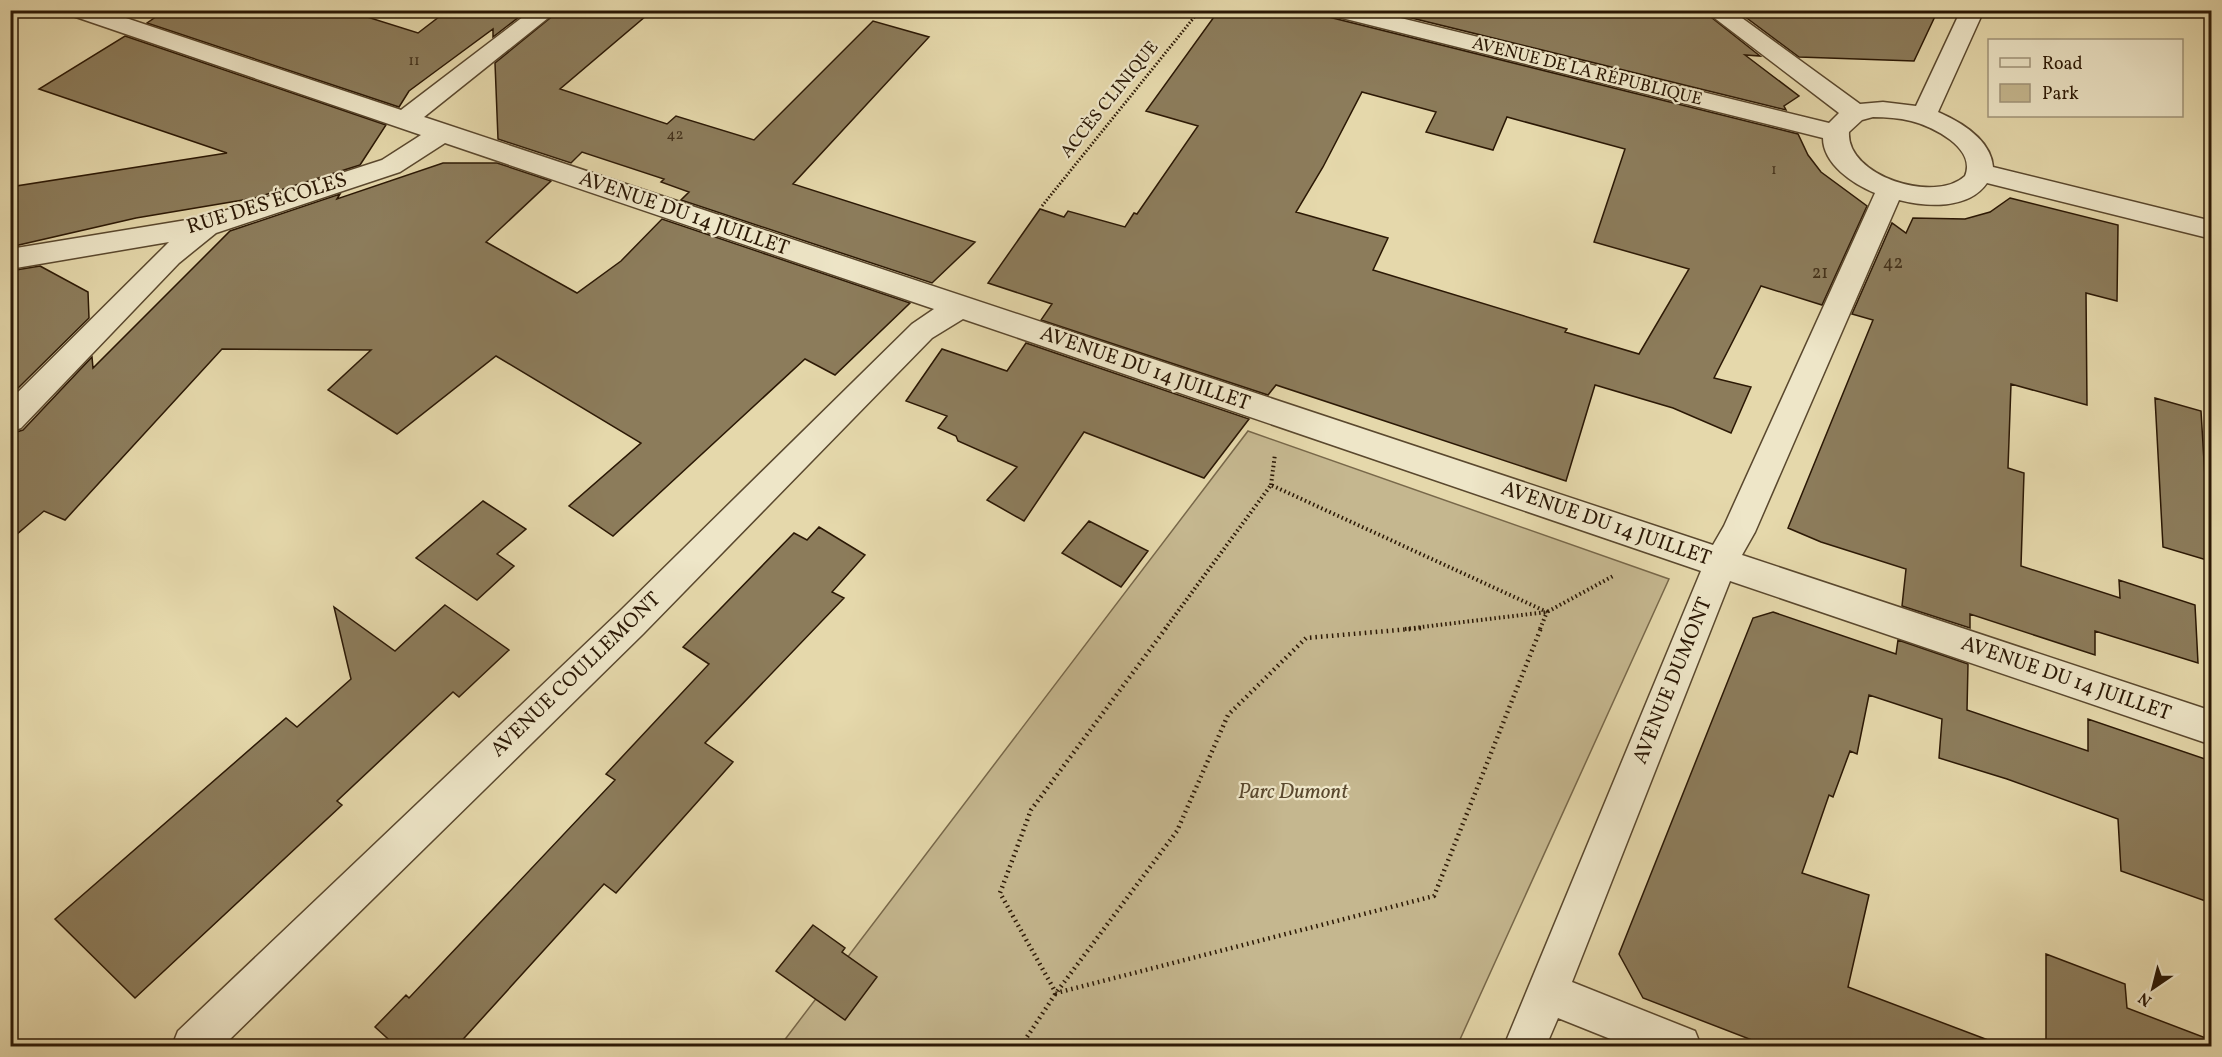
<svg xmlns="http://www.w3.org/2000/svg" width="2222" height="1057" font-family="Vollkorn,serif">
<style>
.green{fill:#c5b78f;stroke:#78684a;stroke-width:1.5}
.building{fill:#8c7c5b;stroke:#2b1805;stroke-width:1.5;fill-rule:evenodd}
.lines{fill:none;stroke-linecap:round;stroke-linejoin:round}
.street-casing{stroke:#5a482e;stroke-width:3}
.path-far2{stroke:#2b1805;stroke-width:3;stroke-dasharray:1.5 2;stroke-linecap:butt}
.path-far1{stroke:#2b1805;stroke-width:4;stroke-dasharray:1.5 3;stroke-linecap:butt}
.path{stroke:#2b1805;stroke-width:4.5;stroke-dasharray:1.5 4;stroke-linecap:butt}
.street{fill:#eee6c8;fill-rule:evenodd}
.labels{text-anchor:middle;dominant-baseline:central;stroke-width:4.5;stroke-linejoin:round;paint-order:stroke}
.far-number-label{font-size:15px;fill:#43311a}
.far-street-label{font-size:18px;fill:#2b1805;stroke:#eee6c8}
.number-label{font-size:18px;fill:#43311a}
.street-label{font-size:21px;fill:#2b1805;stroke:#eee6c8}
.park-label{font-size:21px;font-style:italic;fill:#59482e;stroke:#eee6c8}
</style>
<rect width="100%" height="100%" fill="#e5d8ab"/>
<filter id="stains"><feTurbulence type="fractalNoise" baseFrequency=".00333" numOctaves="4"/><feColorMatrix values="0 0 0 0 .2 0 0 0 0 .09 0 0 0 0 .02 0 0 0 .5 -.17"/></filter>
<radialGradient id="worn" r=".72"><stop offset=".6" stop-color="#630" stop-opacity="0"/><stop offset="1" stop-color="#630" stop-opacity=".3"/></radialGradient>
<path class="green" d="M1248,431L1669,579L1457,1046H780Z"/>
<path class="building" d="M166,10H345L418,33L448,10H528L493,37V29L436,71L409,91L399,107L147,23Z
M560,10H653L560,89L667,124L676,116L754,140L873,21L929,37L793,184L975,242L932,283L681,200L689,192L661,182L664,179L582,152L571,163L498,139L495,63Z
M1219,10H1325L1329,17L1798,134L1808,155L1821,172L1867,206L1822,305L1761,286L1714,378L1751,387L1731,433L1673,408L1595,385L1566,481L1276,385L1268,395L1041,320L1052,304L988,283L1040,209L1064,217L1068,211L1125,227L1134,213L1137,214L1198,126L1146,111ZM1362,92L1436,112L1426,132L1493,150L1507,117L1625,149L1594,242L1689,269L1639,354L1565,332L1567,329L1373,270L1388,238L1296,212L1323,167Z
M1379,10H1702L1760,56L1745,55L1799,96L1784,106L1786,110Z
M1736,10H1938L1914,61L1799,57Z
M125,36L386,125L360,165L255,198L136,218L10,247V187L227,153L39,89Z
M443,163H497L551,181L486,242L577,293L621,261L662,219L910,303L835,375L805,359L613,536L569,506L641,443L496,356L397,434L328,390L371,350L222,349L65,520L44,511L10,540V434L23,430L92,357L93,368L230,231L340,194L337,199Z
M2010,198L2118,225L2117,301L2086,293L2087,405L2011,384L2008,468L2024,473L2021,566L2120,598L2119,580L2195,605L2198,663L2095,631V655L1970,614V628L1902,606L1906,569L1821,542L1788,528L1873,320L1852,314L1892,223L1906,233L1913,218L1965,219L1990,212Z
M40,266L88,292L89,318L10,396V271Z
M1026,343L1249,419L1204,478L1084,432L1024,521L987,500L1017,467L958,441L956,436L938,428L947,416L906,401L942,349L1007,371Z
M2155,398L2201,411L2210,561L2163,547Z
M483,501L526,529L497,554L514,566L477,600L416,558Z
M1089,521L1148,551L1121,587L1062,553Z
M819,527L865,555L832,592L844,598L705,743L733,762L616,893L604,884L456,1047H397L375,1027L406,995L409,998L615,780L606,774L709,664L683,647L794,533L807,540Z
M445,605L509,650L459,697L453,692L337,801L342,805L135,998L55,919L286,718L297,727L351,679L334,607L395,651Z
M1773,612L1896,654L1898,640L1968,664L1967,710L2088,751V719L2211,761V903L2121,871L2118,819L2007,779L1939,758L1942,719L1869,695L1857,754L1850,751L1833,797L1829,795L1802,873L1869,895L1848,987L1996,1043L1995,1047H1770L1643,998L1619,954L1753,618Z
M813,925L845,948L842,952L877,977L845,1020L776,971Z
M2046,954L2125,984L2127,1008L2211,1040V1047H2046Z"/>
<g class="lines">
<defs>
<path id="street" d="M67,10H102L401,110L532,10H558L424,117L1713,545L1724,526L1875,193C1853,184 1823,164 1823,138L1330,15L1327,10H1368L1829,123L1839,113L1704,10H1731L1860,104L1883,102L1916,106L1961,10H1984L1938,112C1961,122 1991,140 1993,167L2212,221V239L1987,183C1968,210 1927,207 1899,200L1755,532L1742,555L2212,711V745L1730,581L1572,982L1695,1031L1701,1046H1628L1558,1018L1546,1046H1504L1701,571L963,319L932,338L643,634L223,1046H172L178,1031L619,612L912,324L934,309L445,143L400,172L216,233L179,263L21,428L10,432V400L169,242L10,269V249L205,217L382,160L421,135L70,15ZM1873,117C1886,117 1899,118 1911,121C1932,126 1977,148 1965,176C1935,204 1846,176 1849,132L1862,120Z"/>
</defs>
<use href="#street" class="street-casing"/>
<path class="path-far2" d="M1042,206L1200,10"/>
<path class="path-far1" d="M1271,485L1275,454
M1165,629L1271,485L1547,612L1540,629
M1405,629L1547,612L1615,575"/>
<path class="path" d="M1166,628L1031,810L1000,893L1056,993L1434,896L1541,628
M1021,1046L1056,993L1177,831L1228,715L1306,638L1422,628"/>
<use href="#street" class="street"/>
</g>
<g class="labels">
<g class="far-number-label">
<text x="414" y="61">11</text>
<text x="675" y="135">42</text>
<text x="1774" y="170">1</text>
</g>
<g class="far-street-label">
<text transform="translate(1587 72) rotate(14)">AVENUE DE LA RÉPUBLIQUE</text>
<text transform="translate(1110 100) rotate(-51)">ACCÈS CLINIQUE</text>
</g>
<g class="number-label">
<text x="1893" y="263">42</text>
<text x="1820" y="273">21</text>
</g>
<g class="street-label">
<text transform="translate(267 204) rotate(-17)">RUE DES ÉCOLES</text>
<text transform="translate(684 214) rotate(19)">AVENUE DU 14 JUILLET</text>
<text transform="translate(1145 369) rotate(19)">AVENUE DU 14 JUILLET</text>
<text transform="translate(1606 524) rotate(19)">AVENUE DU 14 JUILLET</text>
<text transform="translate(576 675) rotate(-44)">AVENUE COULLEMONT</text>
<text transform="translate(2066 679) rotate(19)">AVENUE DU 14 JUILLET</text>
<text transform="translate(1673 681) rotate(-68)">AVENUE DUMONT</text>
</g>
<g class="park-label">
<text x="1293" y="792">Parc Dumont</text>
</g>
</g>
<rect width="2222" height="1057" fill="none" stroke="#e5d8ab" stroke-width="36"/>
<rect x="12" y="12" width="2198" height="1033" fill="none" stroke="#2b1805" stroke-width="3"/>
<rect x="18" y="18" width="2186" height="1021" fill="none" stroke="#2b1805" stroke-width="1.5"/>
<rect x="1988" y="39" width="195" height="78" fill="#eee6c8" stroke="#a0947a" stroke-width="1.5"/>
<rect x="2000" y="58" width="30" height="9" fill="#eee6c8" stroke="#a0947a" stroke-width="1.5"/>
<text x="2042" y="69" font-size="18" fill="#2b1805">Road</text>
<rect x="2000" y="84" width="30" height="18" fill="#c5b78f" stroke="#a0947a" stroke-width="1.5"/>
<text x="2042" y="99" font-size="18" fill="#2b1805">Park</text>
<g transform="translate(2153 988) rotate(215)" stroke="#eee6c8" stroke-width="4.5" paint-order="stroke">
<path d="M0-4.5L10 22L0 15L-10 22Z" fill="#2b1805"/>
<text y="-9" font-size="16" font-weight="bold" text-anchor="middle" fill="#2b1805">N</text>
</g>
<rect width="100%" height="100%" filter="url(#stains)"/>
<rect width="100%" height="100%" fill="url(#worn)"/>
</svg>
